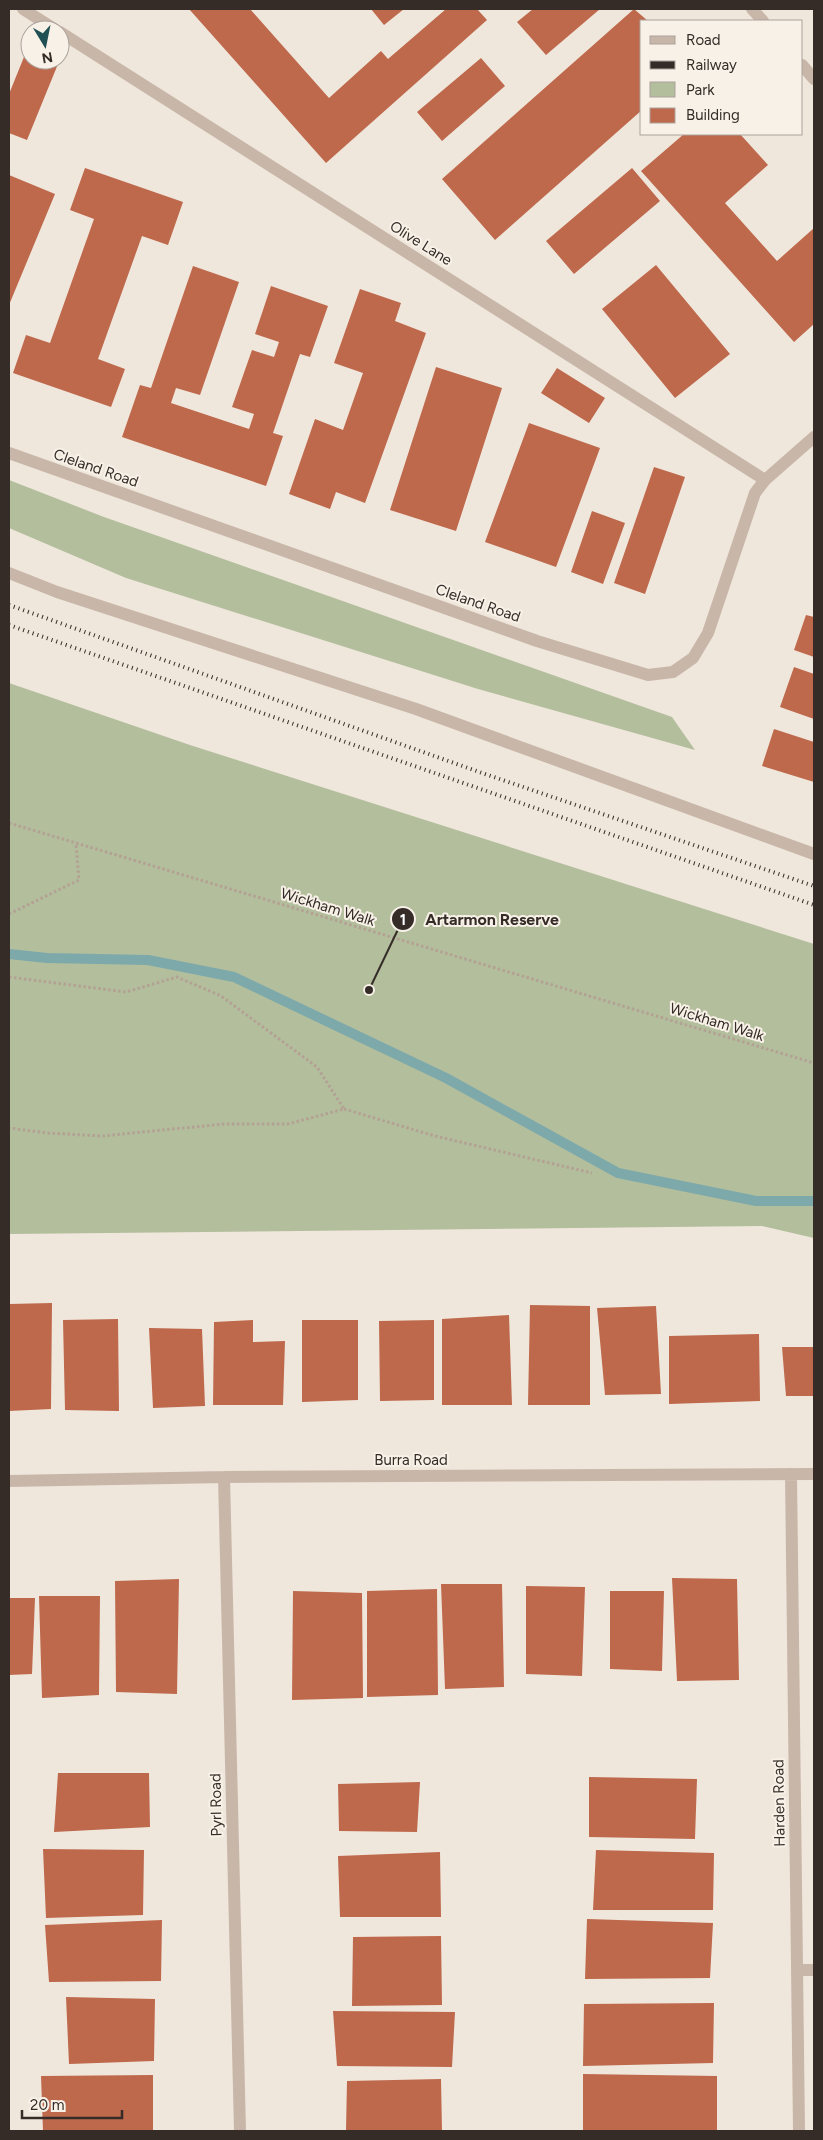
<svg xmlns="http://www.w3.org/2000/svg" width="823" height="2140" font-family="Figtree,sans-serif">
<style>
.green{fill:#b3be9d}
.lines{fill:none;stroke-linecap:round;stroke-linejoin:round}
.stream{stroke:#7da9ab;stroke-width:10}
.building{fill:#be684c}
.path{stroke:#b3a193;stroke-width:3;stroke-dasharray:2.5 2.5;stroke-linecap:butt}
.minor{stroke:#c8b7a9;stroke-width:12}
.rail{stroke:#352c28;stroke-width:4;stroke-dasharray:1 4;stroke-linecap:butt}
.labels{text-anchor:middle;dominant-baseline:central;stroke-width:4;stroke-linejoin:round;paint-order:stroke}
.street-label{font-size:15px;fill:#352c28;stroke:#f8f1e8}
.leader{fill:none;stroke:#352c28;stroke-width:2}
.callout-dot{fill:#352c28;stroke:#f8f1e8;stroke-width:2}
.mark-label{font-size:15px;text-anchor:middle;font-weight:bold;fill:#fff}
.callout-label{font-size:16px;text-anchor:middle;font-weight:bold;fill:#352c28;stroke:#f8f1e8;stroke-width:4;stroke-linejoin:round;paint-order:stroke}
</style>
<rect width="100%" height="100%" fill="#f0e7dc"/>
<path class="green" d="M9,480L104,517L672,717L695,750L478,689L126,578L9,528Z
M9,683L190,745L814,944V1238L762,1226L9,1234Z"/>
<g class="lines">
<path class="stream" d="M9,954L47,958L148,960L234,977L446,1078L618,1173L756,1201H814"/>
</g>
<path class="building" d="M189,9H250L329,98L381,51L388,59L446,9H477L487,20L326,163Z
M371,9H404L384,25Z
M533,9H600L546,55L517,22Z
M634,9L648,21H642V110L495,240L442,179Z
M26,52L30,53V60H47L58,64L27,140L9,133V94Z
M481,58L505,86L442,141L417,112Z
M684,134H740L768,165L725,203L777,261L814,228V324L794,342L641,171Z
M85,168L183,202L168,245L142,236L98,359L125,369L111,407L13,373L26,335L50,343L94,219L70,210Z
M632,168L660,201L574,274L546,241Z
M9,175L55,194L9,305Z
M656,265L730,354L675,398L602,309Z
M193,266L239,282L200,395L176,388L171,403L249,429L254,414L232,407L252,350L274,357L279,342L255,334L271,286L328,306L310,357L300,354L273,433L283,436L266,486L122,437L140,385L151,388Z
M360,289L401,303L395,321L426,333L365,503L336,492L330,509L289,494L315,419L343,430L363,373L334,363Z
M436,367L502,388L456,531L390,510Z
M557,368L605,398L589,423L541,393Z
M529,423L600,448L556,567L485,542Z
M654,467L685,477L645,594L614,583Z
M592,511L625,523L603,584L571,572Z
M806,615L814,617V657L794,650Z
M794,667L814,674V719L780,707Z
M774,729L814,742V782L762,766Z
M52,1303L51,1409L9,1411V1304Z
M530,1305L590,1306V1405H528Z
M656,1306L661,1394L605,1395L597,1308Z
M509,1315L512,1405H442V1319Z
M118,1319L119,1411L65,1410L63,1320Z
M253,1320V1342L285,1341L283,1405H213L214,1322Z
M302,1320H358V1400L302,1402Z
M434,1320V1400L380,1401L379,1321Z
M149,1328L202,1329L205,1406L153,1408Z
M759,1334L760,1401L669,1404V1336Z
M782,1347H814V1396H786Z
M672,1578L737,1579L739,1680L677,1681Z
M179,1579L177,1694L116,1692L115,1581Z
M441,1584H502L504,1687L445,1689Z
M526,1586L585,1587L582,1676L526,1674Z
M437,1589L438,1695L367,1697V1591Z
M293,1591L362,1593L363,1698L292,1700Z
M610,1591H664L662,1671L610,1669Z
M39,1596H100L99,1695L42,1698Z
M9,1598H35L32,1674L9,1675Z
M58,1773H149L150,1827L54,1832Z
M589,1777L697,1779L695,1839L589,1837Z
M420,1782L417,1832L339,1831L338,1784Z
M43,1849L144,1850L143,1915L46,1918Z
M596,1850L714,1853L713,1910H593Z
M440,1852L441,1917H340L338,1856Z
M587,1919L713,1923L710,1978L585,1979Z
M162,1920L161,1981L49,1982L45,1925Z
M441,1936L442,2005L352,2006L353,1937Z
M66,1997L155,1999L154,2061L69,2064Z
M714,2003L713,2063L583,2066L584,2004Z
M333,2011L455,2012L452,2067L337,2066Z
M583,2074L717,2076V2131H583Z
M153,2075V2131H43L41,2076Z
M441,2079L442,2131H346L347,2081Z"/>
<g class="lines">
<path class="path" d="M9,823L814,1063
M9,914L79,880L76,844
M9,977L126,992L177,977L221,996L317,1067L344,1109L288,1124H224L102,1136L47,1133L9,1128
M344,1109L435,1136L592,1173"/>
<path class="minor" d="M23,9L56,30
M752,9L763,21
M60,32L765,480
M802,65L814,79
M9,453L537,641L648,675L673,672L693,658L708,633L755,493L765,480L814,437
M9,573L57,592L416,709L814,854
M791,1474L799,2131
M224,1477L240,2131
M9,1481L224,1477L814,1474
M798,1970H814"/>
<path class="rail" d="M9,605L485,774L814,886
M9,625L814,905"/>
</g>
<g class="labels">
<g class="street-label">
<text transform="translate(421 243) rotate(32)">Olive Lane</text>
<text transform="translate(96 468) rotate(19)">Cleland Road</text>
<text transform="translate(478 603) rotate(19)">Cleland Road</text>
<text transform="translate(328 907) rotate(17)">Wickham Walk</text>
<text transform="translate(717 1022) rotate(17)">Wickham Walk</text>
<text x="411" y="1460">Burra Road</text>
<text transform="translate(779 1803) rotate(-91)">Harden Road</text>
<text transform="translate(216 1805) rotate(-91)">Pyrl Road</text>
</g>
</g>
<path class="leader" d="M369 990L403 919"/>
<g class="callout-dot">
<circle cx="369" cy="990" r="5"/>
<circle cx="403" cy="919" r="12"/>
</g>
<g class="mark-label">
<text x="403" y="925">1</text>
</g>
<g class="callout-label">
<text x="492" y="925">Artarmon Reserve</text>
</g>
<rect width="823" height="2140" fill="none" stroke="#352c28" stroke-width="20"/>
<rect x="640" y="20" width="162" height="115" fill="#f8f1e8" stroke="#aaa29b"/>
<rect x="650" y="36" width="25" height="8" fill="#c8b7a9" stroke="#aaa29b"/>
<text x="686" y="45" font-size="15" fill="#352c28">Road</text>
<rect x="650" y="61" width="25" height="8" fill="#352c28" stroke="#aaa29b"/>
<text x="686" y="70" font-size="15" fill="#352c28">Railway</text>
<rect x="650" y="82" width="25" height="15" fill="#b3be9d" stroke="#aaa29b"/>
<text x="686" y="95" font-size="15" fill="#352c28">Park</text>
<rect x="650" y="108" width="25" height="15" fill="#be684c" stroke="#aaa29b"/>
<text x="686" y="120" font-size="15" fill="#352c28">Building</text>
<g transform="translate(45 45) rotate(170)"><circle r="24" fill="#f8f1e8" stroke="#aaa29b"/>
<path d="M0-4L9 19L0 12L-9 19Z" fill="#205054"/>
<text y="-8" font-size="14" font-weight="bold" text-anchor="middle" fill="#352c28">N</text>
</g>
<path d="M22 2110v8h100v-8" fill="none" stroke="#352c28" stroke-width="2.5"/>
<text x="30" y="2110" font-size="15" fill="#352c28" stroke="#f8f1e8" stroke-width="4" paint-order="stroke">20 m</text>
</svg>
